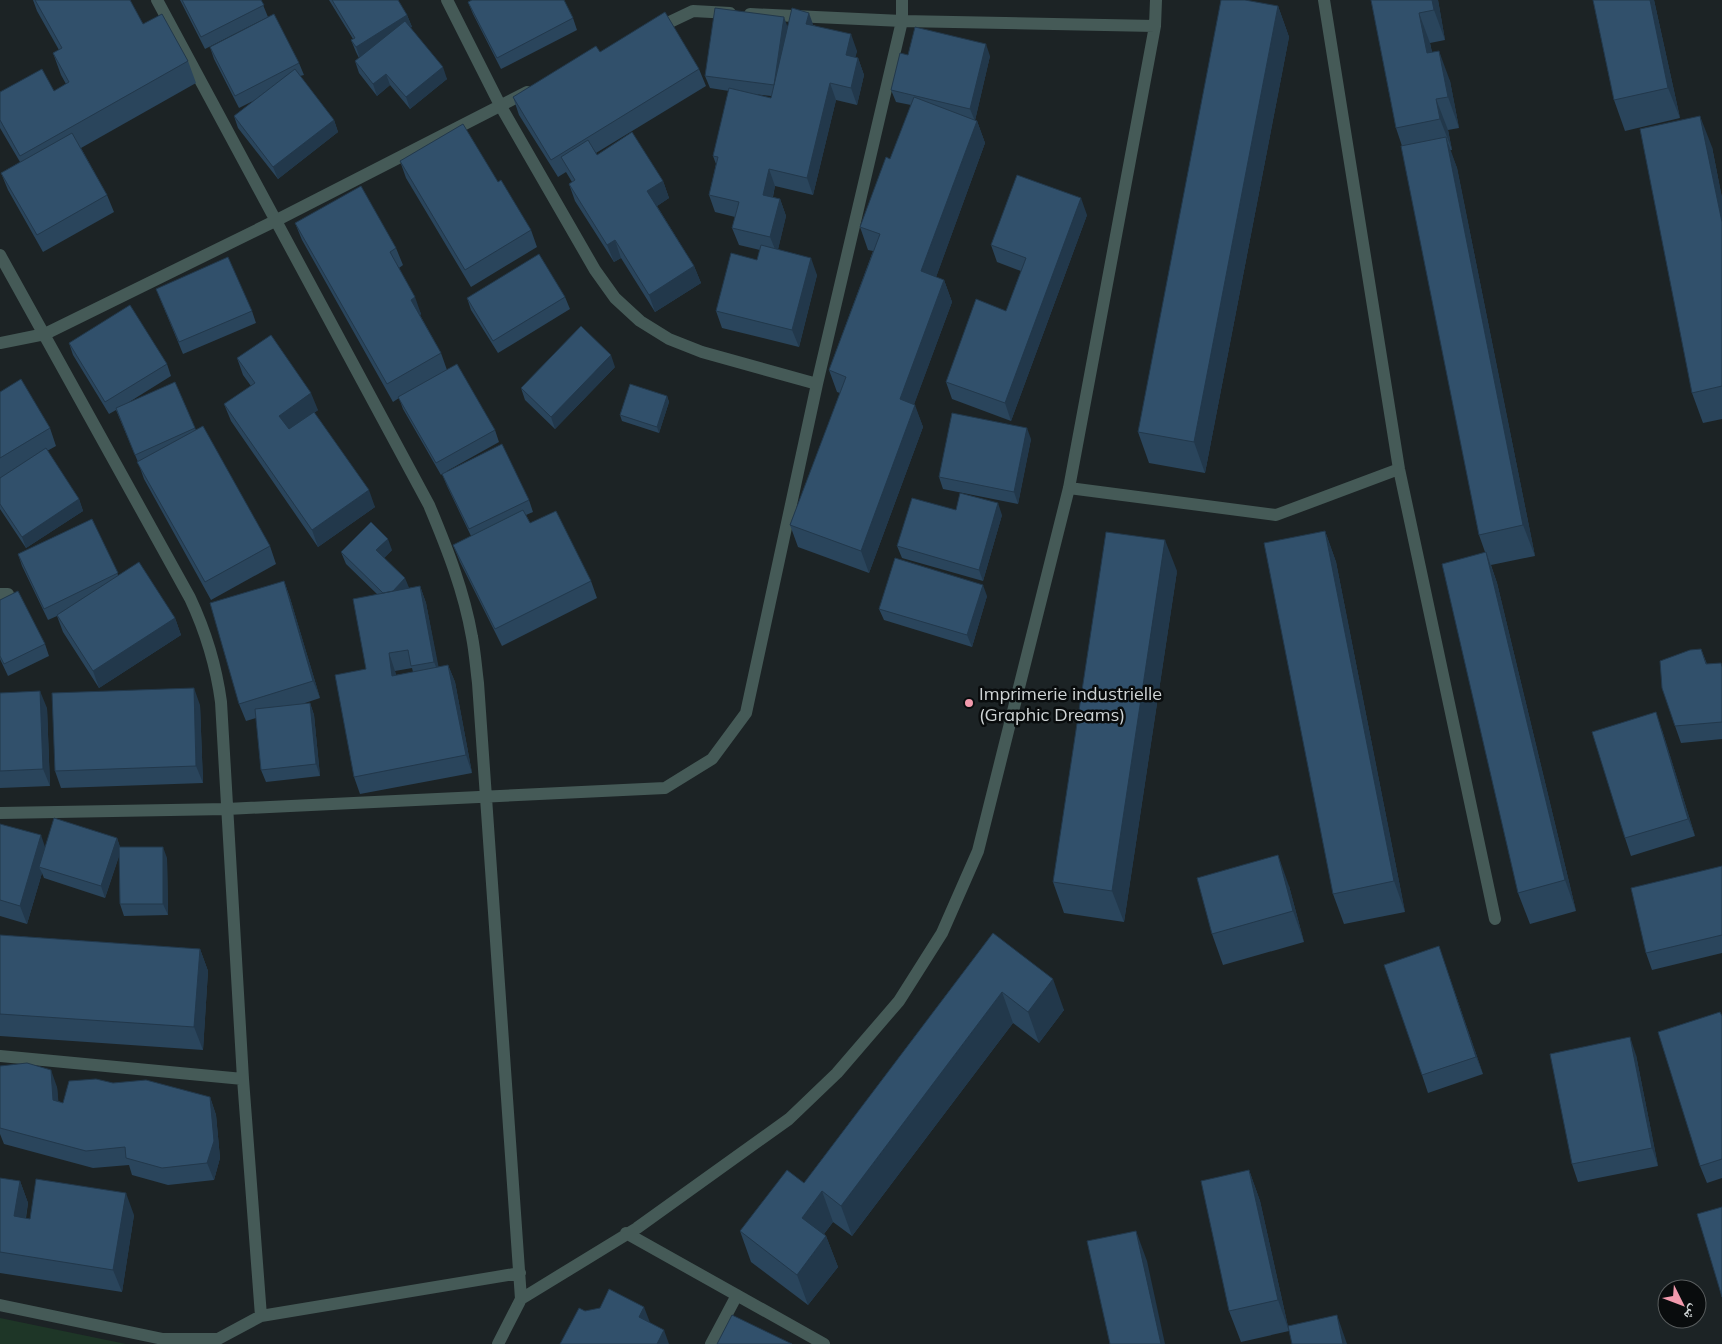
<svg xmlns="http://www.w3.org/2000/svg" width="1722" height="1344" font-family="Mulish,'Noto Naskh Arabic',sans-serif">
<style>
.green{fill:#1e3627}
.lines{fill:none;stroke-linecap:round;stroke-linejoin:round}
.minor{stroke:#455a57;stroke-width:12}
.wall{fill:#2a455c;fill-rule:evenodd}
.shaded-wall{fill:#22384b}
.building{fill:#31506b;stroke:#22384b}
.poi-dot{fill:#f29aad;stroke:#090c0d;stroke-width:2}
.labels{text-anchor:middle;dominant-baseline:central;stroke-width:5;stroke-linejoin:round;paint-order:stroke}
.poi-label{font-size:18px;fill:#cfd4d5;stroke:#090c0d;text-anchor:start}
</style>
<rect width="100%" height="100%" fill="#1c2325"/>
<path class="green" d="M0,1318L126,1344H0Z"/>
<g class="lines">
<path class="minor" d="M157,0L429,505C447,548 464,591 472,637C475,652 476,668 478,683L521,1299
M447,0L500,105L595,270L615,298L640,321L669,339L702,352L817,384
M1324,0L1399,469L1495,919
M750,14L902,21L1155,26
M655,29L693,11L730,13
M0,255L190,598C206,632 216,665 221,702L243,1079L261,1316
M0,343L45,334L277,220L527,92
M1069,488L1276,515L1399,469
M0,594H8
M0,813L227,809L665,788L712,759L746,713L817,384L902,21V0
M0,1056L243,1079
M626,1233L824,1344
M0,1305L163,1339H218L261,1316L520,1273
M498,1344L521,1299L637,1228L789,1119L837,1073L899,1001L942,933L978,851L1069,488L1155,26L1156,0
M711,1344L737,1295"/>
</g>
<path class="wall" d="M33,0H130L143,24L188,61L196,83L81,148L107,195L114,212L43,252L8,190L1,173L20,162L0,128V92L54,91L66,84L61,75L53,53L59,50L37,11Z
M180,0H261L268,17L205,49Z
M329,0H398L407,15L412,27H410L447,79L410,109L390,85L377,96L359,73L355,61L359,58L356,52L351,40L353,39Z
M1371,0H1438L1445,40L1430,43L1432,52L1450,81L1459,128L1448,130L1452,150H1450L1457,168L1535,556L1491,565L1497,583L1576,911L1530,924L1518,893L1485,552L1479,535L1402,146L1396,128Z
M1593,0H1654L1680,118L1625,131L1614,100Z
M468,2L573,18L577,30L501,69L473,14Z
M1278,6L1289,37L1205,473L1149,463L1138,432Z
M814,25L857,51L855,57L858,58L864,75L857,105L836,100L813,195L775,186L773,197L780,199L786,216L778,249L817,275L799,347L722,328L716,311L757,260L760,250L739,245L732,228L735,217L715,212L709,195L716,164L713,156L729,91L710,88L705,76L787,27ZM754,94L771,96V98Z
M210,47L299,63L304,75L300,76L334,120L338,132L278,179L238,128L234,116L255,100L239,108L214,59Z
M600,52L699,69L706,86L596,153L597,155L663,181L669,198L657,206L694,266L701,283L655,312L621,258L614,262L575,201L569,184L572,182L566,172L558,177L519,115L513,97Z
M908,55L990,56L975,120L977,121L985,143L936,277L944,280L952,302L914,404L923,427L869,573L798,547L790,525L840,393L837,392L829,370L873,251L868,250L860,227L890,159L911,105L896,102L891,90Z
M1712,147L1722,198V419L1703,423L1692,393Z
M400,161L498,182L531,230L537,247L471,287L406,178Z
M1087,215L1011,421L952,399L946,382L1006,311L1021,271L997,262L991,245Z
M295,223L396,248L403,265L399,268L421,314L420,315L441,353L447,370L495,430L499,442L447,471L529,500L533,512L526,515L530,523L591,581L597,598L502,646L460,562L453,545L471,536L447,486L442,474L441,475L403,409L399,398L393,402L302,240Z
M156,289L252,311L256,323L183,354Z
M565,297L570,309L498,353L471,310L467,298Z
M69,343L167,364L171,376L126,404L175,382L196,430L270,546L276,564L211,600L144,479L138,462L116,410L109,414L73,355Z
M237,358L318,410L314,413L375,507L318,547L231,421L224,404L251,386L243,375Z
M615,367L555,429L525,400L521,388Z
M0,392L50,428L56,446L47,451L79,499L83,511L26,548L0,509Z
M667,396L669,402L659,433L622,421L620,415Z
M1031,439L1018,504L943,489L939,477Z
M1002,515L983,581L902,558L897,546Z
M92,519L118,575L175,618L181,635L99,688L63,632L57,616L48,620L22,566L18,554Z
M1325,531L1336,562L1405,912L1344,924L1333,894Z
M392,550L384,558L409,588L420,586L426,603L438,667L448,665L455,682L472,773L360,794L354,777L377,594L346,564L341,552ZM412,668L413,672L396,675L395,671Z
M1177,571L1124,922L1064,913L1053,882Z
M284,581L290,598L320,698L302,704L310,703L314,715L320,776L266,782L261,770L256,718L246,721L239,704Z
M987,596L972,647L884,620L879,609Z
M0,600L45,644L49,656L8,676L0,659Z
M1701,649L1707,664L1722,667V739L1681,743L1675,726Z
M0,693L47,708L50,786L0,788Z
M200,705L203,783L61,788L55,771Z
M1662,730L1695,836L1631,856L1625,838Z
M0,824L45,847L117,838L120,847L167,858L168,915L124,916L120,904L119,856L105,898L44,878L42,873L27,924L0,916Z
M1722,866V953L1652,970L1646,953Z
M1289,886L1304,942L1223,965L1212,934Z
M993,933L1064,1010L1039,1043L1013,1023L852,1236L833,1222L824,1234L826,1236L838,1267L808,1305L751,1262L740,1231L804,1183Z
M0,935L200,949L208,971L203,1050L0,1036Z
M1445,964L1483,1074L1428,1093L1422,1075Z
M1722,1016V1178L1707,1183L1700,1166Z
M1636,1055L1658,1166L1578,1182L1572,1164Z
M0,1066L57,1087L58,1101L63,1103L113,1083L210,1097L216,1115L220,1158L214,1180L168,1185L132,1175L129,1165L93,1168L4,1144L0,1134Z
M1249,1170L1260,1201L1289,1331L1241,1342L1229,1311Z
M0,1178L20,1181L28,1203L26,1218L30,1219L134,1215L122,1292L0,1273Z"/>
<path class="shaded-wall" d="M1432,0H1438L1445,40L1434,10Z
M1650,0H1654L1680,118L1668,88Z
M1278,6L1289,37L1205,473L1194,442Z
M809,13L815,30L806,24Z
M1419,13L1430,43L1438,84L1427,53Z
M407,15L412,27L360,59L356,47Z
M784,17L788,28L774,85Z
M851,34L857,51L852,72L846,55Z
M986,44L990,56L975,121L970,109Z
M1439,51L1450,81L1459,128L1448,97Z
M858,58L864,75L857,105L851,88Z
M443,67L447,79L410,109L406,97Z
M386,74L390,85L377,96L373,84Z
M830,83L836,100L813,195L807,178Z
M1436,99L1448,130L1452,150L1440,119Z
M1700,116L1712,147L1722,198V222Z
M334,120L338,132L278,179L273,167Z
M977,121L985,143L930,294L921,271Z
M1446,137L1457,168L1535,556L1523,525Z
M769,169L775,186L769,212L763,195Z
M663,181L669,198L654,208L647,191Z
M1081,198L1087,215L1011,421L1005,403Z
M780,199L786,216L777,254L770,237Z
M615,240L621,258L614,262L607,245Z
M811,258L817,275L799,347L792,330Z
M694,266L701,283L655,312L649,295Z
M944,280L952,302L908,421L900,399Z
M415,297L421,314L417,317L411,300Z
M611,355L615,367L555,429L551,417Z
M311,393L318,410L285,433L279,416Z
M667,396L669,402L659,433L657,427Z
M915,405L923,427L869,573L861,551Z
M1027,428L1031,439L1018,504L1014,492Z
M369,490L375,507L318,547L312,530Z
M79,499L83,511L26,548L22,537Z
M998,503L1002,515L983,581L979,570Z
M1325,531L1336,562L1405,912L1394,881Z
M388,539L392,550L380,562L376,550Z
M1165,540L1177,571L1124,922L1112,891Z
M1486,552L1497,583L1576,911L1565,880Z
M405,578L410,590L387,597Z
M284,581L290,598L320,698L313,681Z
M983,585L987,596L972,647L967,635Z
M420,586L426,603L441,679L434,662Z
M175,618L181,635L99,688L93,671Z
M389,653L395,671L399,693L392,676Z
M448,665L455,682L472,773L466,755Z
M194,688L200,705L203,783L196,766Z
M40,691L47,708L50,786L43,769Z
M310,703L314,715L320,776L316,764Z
M1656,712L1662,730L1695,836L1688,819Z
M41,835L47,853L39,867L42,873L27,924L20,906Z
M117,838L121,850L105,898L101,886Z
M163,847L167,858L168,915L163,904Z
M1278,855L1289,886L1304,942L1293,911Z
M1439,946L1445,964L1483,1074L1476,1057Z
M200,949L208,971L203,1050L194,1027Z
M1053,979L1064,1010L1039,1043L1028,1012Z
M1002,992L1013,1023L852,1236L841,1206Z
M1630,1037L1636,1055L1658,1166L1652,1148Z
M51,1070L57,1087L60,1117L53,1100Z
M210,1097L216,1115L220,1158L214,1180L207,1163Z
M1249,1170L1260,1201L1289,1331L1278,1300Z
M20,1181L28,1203L22,1239L14,1216Z
M822,1191L833,1222L813,1248L802,1218Z
M126,1193L134,1215L122,1292L113,1270Z
M1136,1231L1147,1261L1165,1344H1161Z
M826,1236L838,1267L808,1305L797,1275Z
M644,1307L656,1338L639,1317Z
M1337,1315L1347,1344H1343Z
M664,1330L669,1344H657Z"/>
<path class="building" d="M35,0H130L143,24L162,14L188,61L20,156L0,120V92L42,69L54,91L69,82L53,53L62,48Z
M182,0H261L264,5L201,37Z
M332,0H398L407,15L356,47L351,40L355,38Z
M472,0H564L573,18L497,58L468,2Z
M1221,0H1245L1278,6L1194,442L1138,432Z
M1371,0H1432L1434,10L1419,13L1427,53L1439,51L1448,97L1436,99L1440,119L1396,128Z
M1593,0H1650L1668,88L1614,100Z
M715,8L784,17L774,85L705,76Z
M792,8L809,13L806,24L851,34L846,55L858,58L851,88L830,83L807,178L769,169L763,195L780,199L770,237L732,228L739,202L709,195L718,157L713,156L729,88L771,98Z
M665,12L699,69L551,160L513,97L596,46L600,52Z
M274,14L299,63L235,96L210,47Z
M405,21L443,67L406,97L386,74L373,84L355,61Z
M915,27L986,44L970,109L891,90L900,53L908,55Z
M295,69L334,120L273,167L234,116Z
M914,97L977,121L921,271L944,280L900,399L915,405L861,551L790,525L846,377L829,370L880,234L860,227L886,157L890,159Z
M1700,116L1722,222V386L1692,393L1640,129Z
M463,124L498,182L501,180L531,230L465,270L400,161Z
M632,132L663,181L647,191L694,266L649,295L615,240L607,245L569,184L575,180L561,157L588,140L597,155Z
M72,133L107,195L37,235L1,173Z
M1446,137L1523,525L1479,535L1401,146Z
M1017,175L1081,198L1005,403L946,382L976,299L1006,311L1026,258L991,245Z
M361,186L396,248L390,252L415,297L411,300L441,353L387,384L295,223Z
M761,245L811,258L792,330L716,311L731,253L757,260Z
M539,254L565,297L493,341L467,298Z
M228,257L252,311L179,342L156,289Z
M130,305L167,364L105,402L69,343Z
M581,326L611,355L551,417L521,388Z
M271,335L311,393L279,416L289,429L314,412L369,490L312,530L224,404L255,383L237,358Z
M457,364L495,430L436,463L398,397Z
M21,379L50,428L0,458V392Z
M175,382L195,428L135,455L116,408Z
M630,384L667,396L657,427L620,415Z
M952,413L1027,428L1014,492L939,477Z
M203,426L270,546L205,582L137,462Z
M502,444L529,500L469,529L442,474Z
M46,448L79,499L22,537L0,504V478Z
M960,493L998,503L979,570L897,546L912,498L956,510Z
M523,510L530,523L556,511L591,581L495,629L453,545Z
M92,519L118,573L44,609L18,554Z
M371,522L388,539L376,550L405,578L393,591L383,593L341,552Z
M1325,531L1394,881L1333,894L1264,543Z
M1106,532L1165,540L1112,891L1053,882Z
M1486,552L1565,880L1518,893L1442,564Z
M895,558L983,585L967,635L879,609Z
M139,562L175,618L93,671L57,615Z
M284,581L313,681L239,704L210,603Z
M420,586L434,662L411,666L408,650L389,653L392,676L448,665L466,755L354,777L335,675L366,669L353,599Z
M18,591L45,644L4,664L0,656V600Z
M1701,649L1706,664L1721,663L1722,667V722L1675,726L1662,688L1660,661L1690,650Z
M194,688L196,766L55,771L52,693Z
M40,691L43,769L0,771V693Z
M310,703L316,764L261,770L255,709Z
M1656,712L1688,819L1625,838L1592,732Z
M54,818L117,838L101,886L39,867Z
M0,824L41,835L20,906L0,900Z
M119,847H163V904H120Z
M1278,855L1293,911L1212,934L1197,878Z
M1722,866V935L1646,953L1631,888Z
M993,933L1053,979L1028,1012L1002,992L841,1206L822,1191L802,1218L826,1236L797,1275L740,1231L787,1170L804,1183Z
M0,935L200,949L194,1027L0,1014Z
M1439,946L1476,1057L1422,1075L1384,965Z
M1720,1012L1722,1016V1159L1700,1166L1658,1032Z
M1630,1037L1652,1148L1572,1164L1550,1054Z
M27,1063L51,1070L53,1100L63,1103L69,1081L96,1079L113,1083L146,1080L210,1097L214,1141L207,1163L162,1168L126,1158L125,1147L86,1151L0,1128V1066Z
M1249,1170L1278,1300L1229,1311L1201,1181Z
M0,1178L20,1181L14,1216L30,1219L36,1179L126,1193L113,1270L0,1252Z
M1722,1207V1297L1697,1214Z
M1136,1231L1161,1344H1110L1087,1241Z
M609,1289L644,1307L639,1317L664,1330L657,1344H560L579,1308L585,1311L600,1308Z
M732,1315L792,1344H717Z
M1337,1315L1343,1344H1292L1288,1326Z"/>
<circle class="poi-dot" cx="969" cy="703" r="5"/>
<g class="labels">
<g class="poi-label">
<text x="979" y="693">Imprimerie industrielle<tspan x="979" dy="21">(Graphic Dreams)</tspan></text>
</g>
</g>
<g transform="translate(1682 1304) rotate(132)"><circle r="24" fill="#090c0d" stroke="#585c5d"/>
<path d="M0-4L9 19L0 12L-9 19Z" fill="#f29aad"/>
<text y="-8" font-size="14" font-weight="bold" text-anchor="middle" fill="#cfd4d5">ش</text>
</g>
</svg>
